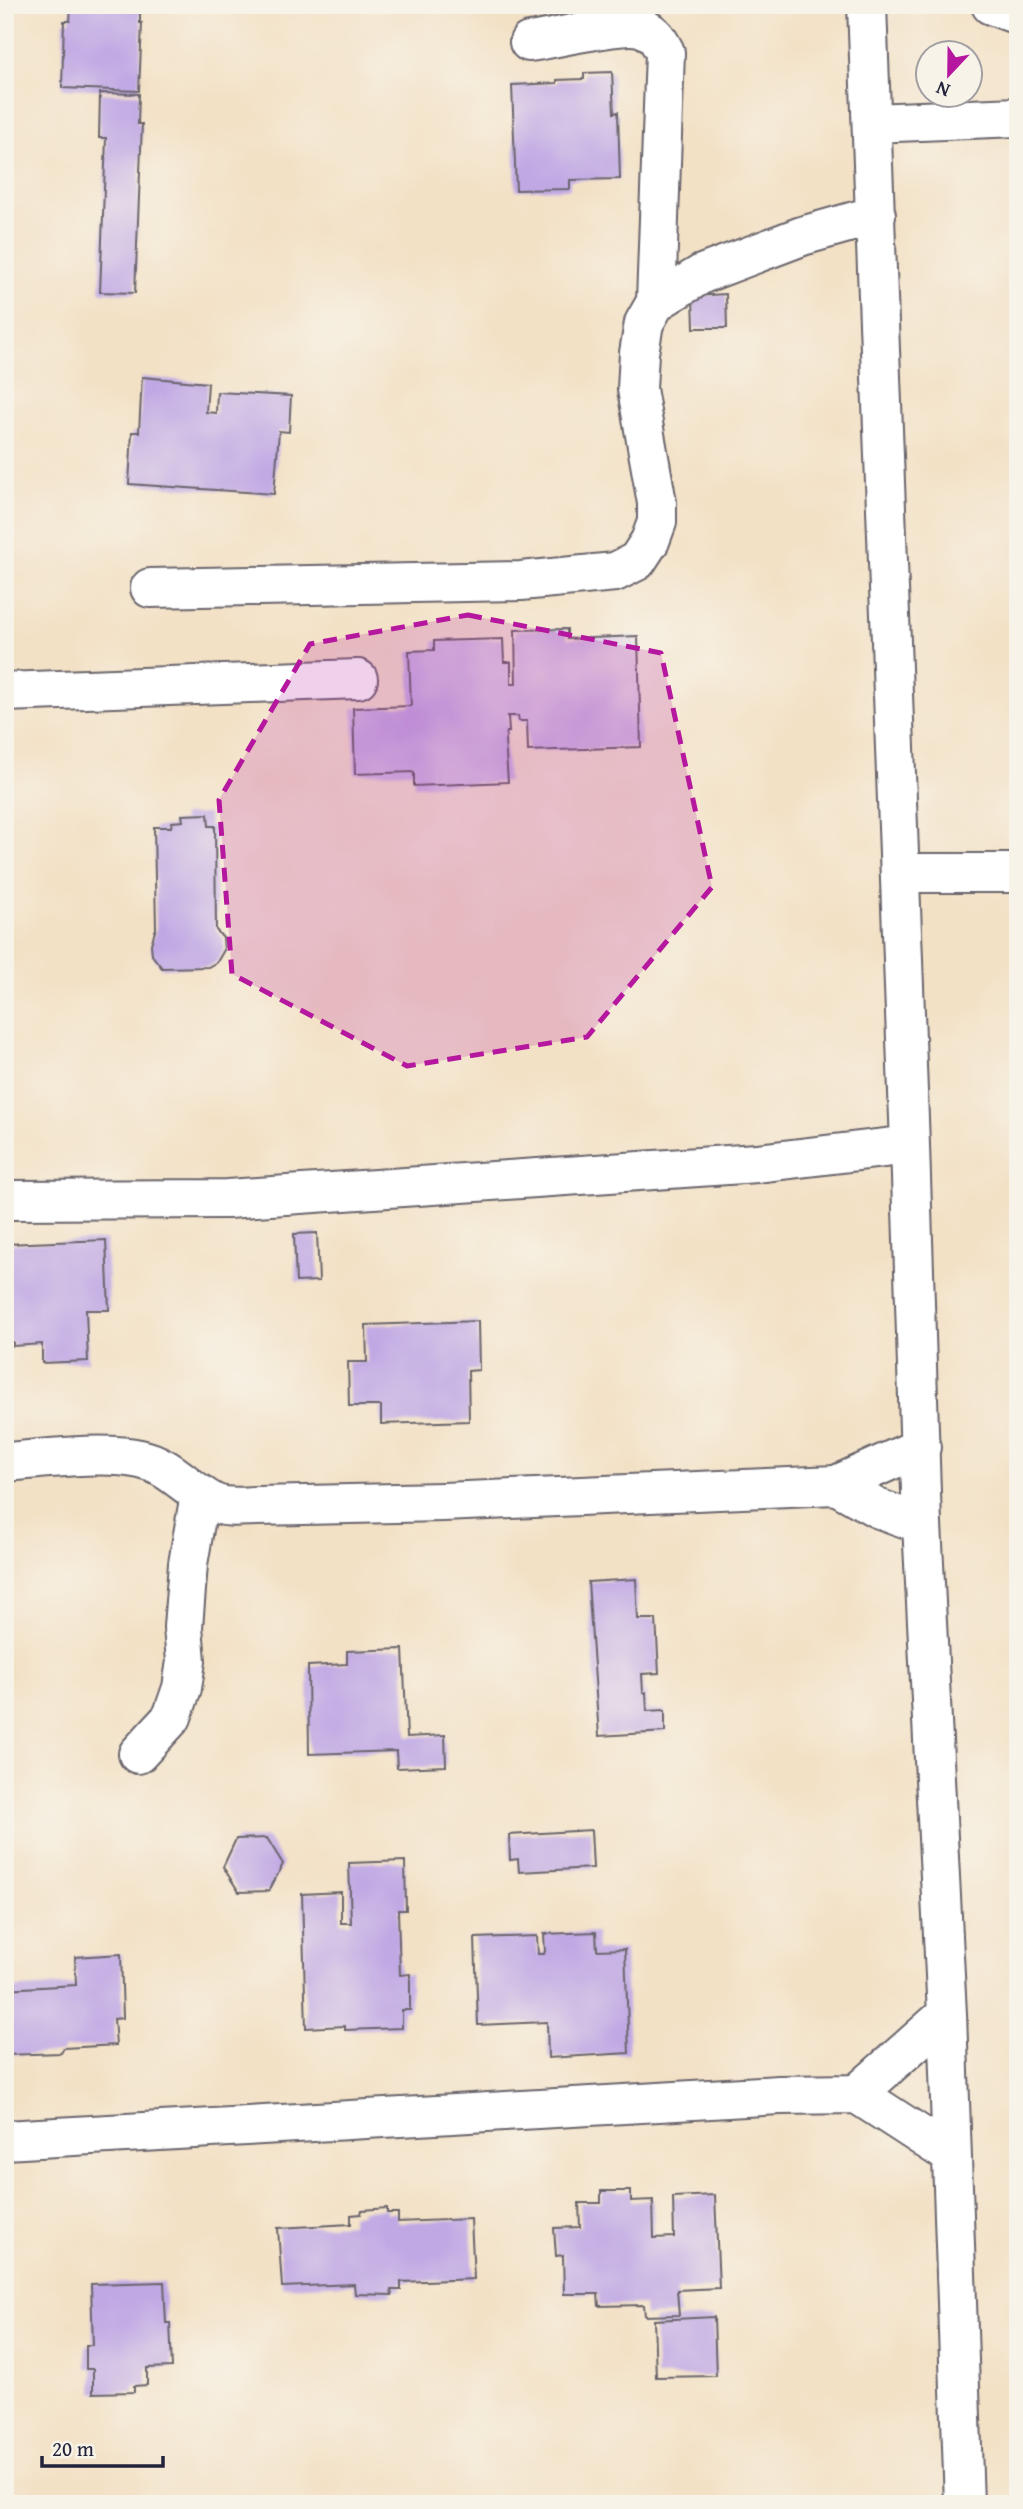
<svg xmlns="http://www.w3.org/2000/svg" width="1023" height="2509" font-family="'Gentium Book Plus',serif">
<style>
.building{fill:#c0a8e4}
.lines{fill:none;stroke-linecap:round;stroke-linejoin:round}
.minor-casing{stroke:#6b656c;stroke-width:42}
.minor{stroke:#fff;stroke-width:38}
.marked{fill:#b5179e;fill-opacity:0.2;stroke:#b5179e;stroke-width:5;stroke-dasharray:14 9;stroke-linejoin:round}
</style>
<rect width="100%" height="100%" fill="#f7f3e8"/>
<filter id="ink" filterUnits="userSpaceOnUse"><feTurbulence type="fractalNoise" baseFrequency=".0143" numOctaves="2"/><feDisplacementMap in="SourceGraphic" scale="14" xChannelSelector="R" yChannelSelector="G"/><feConvolveMatrix kernelMatrix="1 2 1 2 8 2 1 2 1" color-interpolation-filters="sRGB"/></filter>
<filter id="wash" filterUnits="userSpaceOnUse"><feTurbulence type="fractalNoise" baseFrequency=".00686" numOctaves="4" result="noise"/><feDisplacementMap in="SourceGraphic" scale="28" xChannelSelector="R" yChannelSelector="G"/><feGaussianBlur stdDeviation="1.57" result="paint"/><feColorMatrix in="noise" values="0 0 0 0 0 0 0 0 0 0 0 0 0 0 0 0 0 1.4 0 .05"/><feComposite in="paint" operator="in"/></filter>
<g filter="url(#wash)">
<rect width="100%" height="100%" fill="#f3e1c6"/>
<g id="blocks">
<path class="building" d="M140,5V23H142L139,91L62,88L64,21H70L71,7Z
M612,72L614,113L618,112L620,179L570,180V189L516,190L512,85L557,83V80L584,79V73Z
M100,93L139,94L138,124H142L135,293L100,292L106,138H99Z
M726,294L727,328H694L693,296Z
M142,377L208,383L206,412L216,413L217,392L291,396L289,432L279,431L274,494L129,484L132,432H139Z
M567,629V639L638,636L641,747L528,751L527,721H519L518,716H508L509,732H507L505,741L508,782L414,786V772L355,774L353,708L411,706L409,651L434,650V641L503,639L504,662H511V684H516L515,630Z
M208,814L209,826H215L216,930L223,938L224,950L217,962L208,967L162,968L152,955L151,944L156,928L154,827H171L172,822L183,821L182,815Z
M317,1233L319,1281L296,1282L294,1234Z
M106,1240L109,1310H86L88,1361L42,1363V1344L13,1346V1342H5V1244Z
M478,1321L479,1370L468,1371L469,1421L381,1424V1406H349L348,1362H367L366,1325Z
M636,1579L638,1619H656L659,1673L642,1674L643,1693L646,1692L647,1711L665,1710V1732L599,1736L588,1582Z
M403,1649L407,1737L445,1735L446,1766L397,1768L396,1751L309,1754L308,1666L347,1664V1651Z
M591,1830L593,1868L519,1872L518,1859L510,1860L509,1835Z
M267,1838L283,1864L269,1891L239,1892L223,1867L236,1839Z
M405,1861L406,1910H398L400,1975L410,1974V2010H402V2028L345,2030V2026L306,2028L302,1894L341,1892V1923H351L349,1863Z
M596,1932L597,1950L625,1949L629,2053L548,2058L547,2022L478,2025L475,1938L537,1936L538,1954H544L545,1951L544,1934Z
M121,1954L123,2018L114,2019L116,2045L64,2048L61,2053L5,2055V1989L76,1985L75,1957Z
M601,2191H631V2201L653,2200L654,2238L674,2237L673,2197L715,2195L719,2288L677,2290L679,2315L645,2316L644,2305L599,2306L598,2294H564L563,2255L556,2256L554,2228L580,2227L579,2203H601Z
M387,2208V2213H398V2222L471,2219L474,2279L401,2282V2290H391L392,2295L355,2294L354,2284L282,2287L278,2228L351,2224V2215L361,2214L362,2210Z
M164,2282L166,2323H170L172,2367L147,2368V2385L134,2386V2392L93,2393V2369H86V2345H93L91,2284Z
M714,2317L716,2376L656,2377L654,2320Z"/>
</g>
</g>
<g filter="url(#ink)">
<use href="#blocks" fill-opacity="0" stroke="#6b656c" stroke-width="2"/>
<g class="lines">
<defs>
<path id="minor" d="M867,5L910,1145L922,1524L947,2014L964,2504
M991,5L1018,15
M529,42C552,39 625,21 643,28C655,33 659,41 665,52L656,302
M872,123L1018,117
M150,588L521,581L615,572L637,561L650,541L657,522V503L637,389L639,353L644,323L656,302L702,274L802,236L876,215
M5,692L358,679
M900,873H1018
M5,1200L227,1199L757,1163L910,1145
M5,1462C43,1459 104,1451 140,1459C170,1465 188,1490 214,1503C227,1509 243,1506 257,1506L443,1502L836,1485L921,1447
M836,1485L877,1508L922,1524
M138,1754L172,1717L182,1688L186,1661L183,1627L188,1564L200,1494
M857,2094L951,2155
M5,2140L779,2095L857,2094L947,2014"/>
</defs>
<use href="#minor" class="minor-casing"/>
<use href="#minor" class="minor"/>
</g>
</g>
<path class="marked" d="M468,615L661,653L712,887L587,1037L407,1066L232,974L219,800L310,644Z"/>
<rect width="1023" height="2509" fill="none" stroke="#f7f3e8" stroke-width="28"/>
<g transform="translate(949 74) rotate(202)"><circle r="33" fill="#f7f3e8" stroke="#a29fa3" stroke-width="2"/>
<path d="M0-5L12 26L0 18L-12 26Z" fill="#b5179e"/>
<text y="-10" font-size="19" font-weight="bold" text-anchor="middle" fill="#22223b">N</text>
</g>
<path d="M42 2456v10h121v-10" fill="none" stroke="#22223b" stroke-width="3.5"/>
<text x="52" y="2456" font-size="21" fill="#22223b" stroke="#f7f3e8" stroke-width="5" paint-order="stroke">20 m</text>
</svg>
